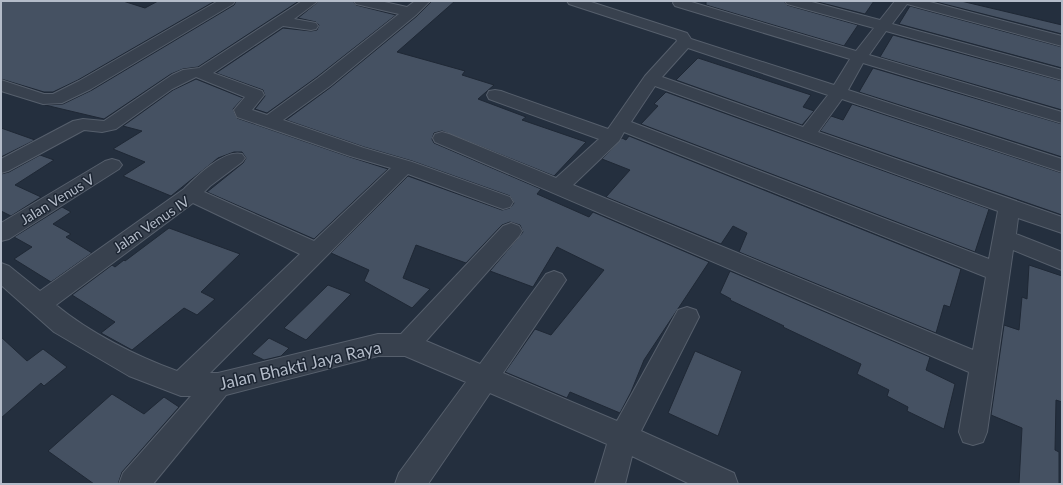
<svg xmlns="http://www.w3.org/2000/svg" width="1063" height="485" font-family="Lato,sans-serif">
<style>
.building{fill:#455162;stroke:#1f2835}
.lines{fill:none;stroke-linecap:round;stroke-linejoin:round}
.street-casing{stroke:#565f6c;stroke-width:2}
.street{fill:#38414e;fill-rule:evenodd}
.labels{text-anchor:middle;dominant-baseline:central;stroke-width:3;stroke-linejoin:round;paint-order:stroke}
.street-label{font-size:14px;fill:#b4bcc9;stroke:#1d2633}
.near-street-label{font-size:17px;fill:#b4bcc9;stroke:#1d2633}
</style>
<rect width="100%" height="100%" fill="#242f3e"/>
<path class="building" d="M1,1H123L145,8L158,1H215L78,80L53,92H44L1,79Z
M236,1H299L198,67L183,69L171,74L104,119L45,105L63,104L92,90L234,5Z
M319,1H353L356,5L396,15L317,77L267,113L255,109L265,96L263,90L216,73L283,28L311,31L317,30L319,25L316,22L298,18Z
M432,1H455L397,52L465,71L462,75L494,85L478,99L526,117L522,120L586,142L554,176L442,131L434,133L432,139L434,143L541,189L537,194L589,217L593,212L709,262L644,360L631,392L620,413L570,392L567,398L505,372L535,329L551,335L604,270L557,247L533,287L490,271L523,232L520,225L510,222L502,225L466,263L416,245L403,278L430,289L412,308L364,281L369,270L331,253L408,176L502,210L510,208L514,203L510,196L412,161L364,147L286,120L331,87L417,16Z
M706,1H784L787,5L858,25L844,46L706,5Z
M814,1H874L865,14Z
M932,1H961L1062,25V34Z
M910,6L1062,47V68L899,24Z
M893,35L1062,81V110L880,57Z
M698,58L811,95L803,107L814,111L802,125L676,80Z
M873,68L1062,124V157L859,92Z
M196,79L243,98L233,109L237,118L350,157L388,169L314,239L207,192L243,163L246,158L242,152H234L218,158L171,196L123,176L145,162L113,149L142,131L123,126L173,90Z
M666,92L989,209L975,252L641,124L658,106L654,104Z
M852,104L1062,173V215L820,131L831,116L843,120Z
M1,128L35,140L1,157Z
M629,136L961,269L950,307L944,305L936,333L739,252L747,233L733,226L721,244L606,197L630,170L602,159L622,138L626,140Z
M40,155L54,160L15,185L41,197L11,216L1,211V174L9,172Z
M62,207L71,212L53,224L71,234L66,237L92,253L51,282L14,259L32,247L14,237Z
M169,228L240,254L201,292L215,299L197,315L184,308L132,350L101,333L115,322L72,295L112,265L115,267L124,260L125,261Z
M1029,265L1062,276V402L1056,400L1055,450L1059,452V484H1019L1022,428L991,415L1004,325L1019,330L1022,297L1027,299Z
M730,271L930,357L926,370L955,384L944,429L907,411L908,407L887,396L889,390L857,374L861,364L783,327L784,326L730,300L731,299L720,293Z
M328,285L351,294L306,340L284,328Z
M1,337L27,361L43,349L67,367L44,386L41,383L1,418Z
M269,338L289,348L281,356L264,360L252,354Z
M695,351L742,371L718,436L668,413Z
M112,394L144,414L164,397L179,407L122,472L118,484H94L48,451Z"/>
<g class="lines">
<defs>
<path id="street" d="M218,1H235L233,4L91,89L62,103L43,104L1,91V80L44,94H53L79,81Z
M302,1H318L294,19L316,23L318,26L316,29L311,30L283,26L213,73L262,91L264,95L252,110L267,115L318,78L399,14L356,4L354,1H380L407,7L415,1H430L416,15L330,86L283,120L364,148L412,162L510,197L513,202L510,207L503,209L408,174L210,373H218L378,334H401L503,226L511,223L519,226L522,231L519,236L426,341L480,364L546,274L554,271L562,274L566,280L562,286L503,373L617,421L678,310L687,307L696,310L699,317L641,431L734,473L738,484H690L632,456L625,484H595L607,444L490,393L428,484H395L399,473L466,382L405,356H378L226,395L153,484H119L123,473L191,396H181L129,376L54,332L1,285V263L9,266L40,291L184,189C196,177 224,149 242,154L245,158L242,162L210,186L204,192L314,241L391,168L350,156L237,117L234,110L245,97L196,77L172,89L116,129L102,132L84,130L8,171L1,173V159L73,121L83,119L104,121L172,75L183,70L199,68ZM193,203L300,254L177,371C136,356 90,333 56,305Z
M567,1H588L687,33L691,39L834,85L850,59L675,6L673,3L674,1H688L856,51L874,28L787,4L785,1H808L880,20L895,1H926L1062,36V46L907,4L892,24L1062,70V80L886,31L869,55L1062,112V123L863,63L848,90L1062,159V172L842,99L818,132L1062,217V233L1018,218L1016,234L1062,252V270L1013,250L987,432L983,442L973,445L963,442L959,432L969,372L435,142L433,138L435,134L442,132L449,134L556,178L599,139L489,99L487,95L489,91L495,90L501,91L608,129L645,76L677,41L676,39L569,4ZM688,48L828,95L803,127L662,77ZM655,86L998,211L989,259L631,122ZM624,132L986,277L973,350L573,185L619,141Z
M112,159L119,161L122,165L119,169L9,239L1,241V223L105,161Z"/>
</defs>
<use href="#street" class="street-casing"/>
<use href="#street" class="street"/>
</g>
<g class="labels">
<g class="street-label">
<text transform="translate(57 199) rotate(-31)">Jalan Venus V</text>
<text transform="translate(151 224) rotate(-34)">Jalan Venus IV</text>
</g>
<g class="near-street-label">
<text transform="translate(300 365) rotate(-13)">Jalan Bhakti Jaya Raya</text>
</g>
</g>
<rect width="1063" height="485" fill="none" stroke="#b4bcc9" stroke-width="4"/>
</svg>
